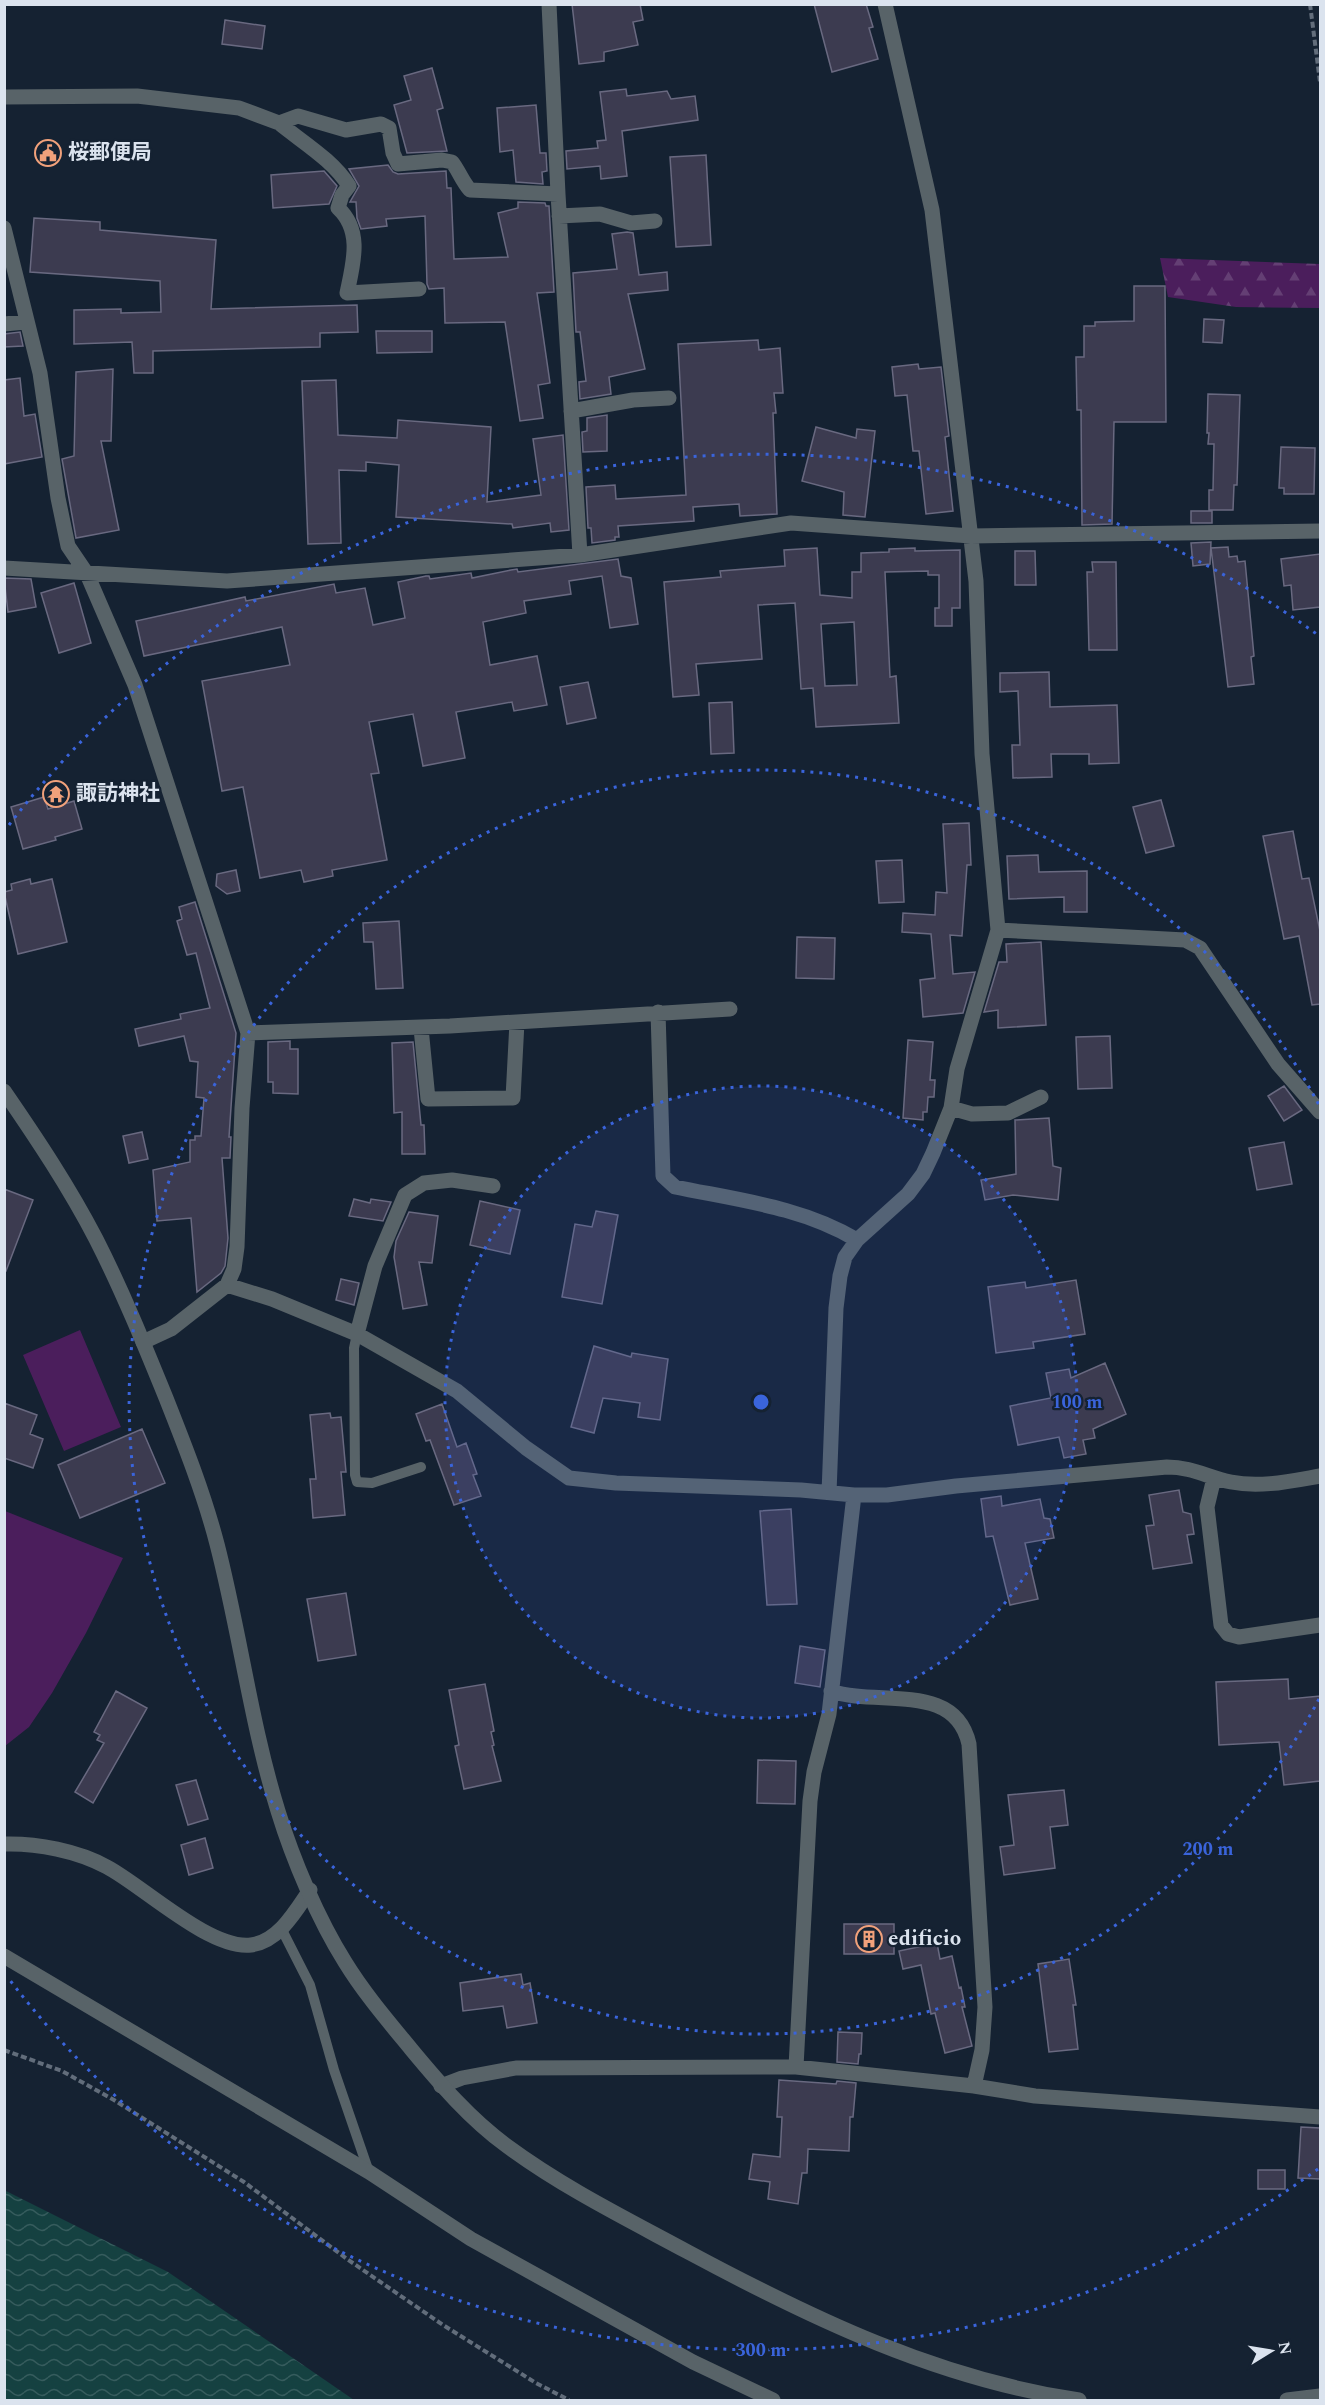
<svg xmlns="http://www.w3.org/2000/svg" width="1325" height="2405" font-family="Spectral,'Noto Sans JP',serif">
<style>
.grass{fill:#4b1e5c}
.forest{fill:url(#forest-firs)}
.water{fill:url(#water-waves)}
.building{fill:#3c3b50;stroke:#696980;stroke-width:1.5;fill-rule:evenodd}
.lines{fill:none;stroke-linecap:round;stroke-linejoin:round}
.path{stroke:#626d7b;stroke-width:4;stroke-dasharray:6 3;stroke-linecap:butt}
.service{stroke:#586368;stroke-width:10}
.minor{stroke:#586368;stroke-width:15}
.tertiary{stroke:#586368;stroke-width:15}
.ring{fill:none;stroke:#3a64db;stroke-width:3;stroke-dasharray:3 6}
.labels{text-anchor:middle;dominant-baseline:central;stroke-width:4.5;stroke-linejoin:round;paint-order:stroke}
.poi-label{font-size:21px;font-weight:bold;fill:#dbe3ee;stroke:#152232;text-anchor:start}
.centre{fill:#3a64db;stroke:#152232;stroke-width:3}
.ring-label{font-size:18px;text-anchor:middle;font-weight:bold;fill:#3a64db;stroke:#152232;stroke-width:4.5;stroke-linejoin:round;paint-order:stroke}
</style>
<defs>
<pattern id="forest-firs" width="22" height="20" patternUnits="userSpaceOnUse" patternTransform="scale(1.5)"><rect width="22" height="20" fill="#4b1e5c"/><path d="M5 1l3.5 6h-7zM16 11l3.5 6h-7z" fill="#643f74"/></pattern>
<pattern id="water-waves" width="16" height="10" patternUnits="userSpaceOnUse" patternTransform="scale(1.5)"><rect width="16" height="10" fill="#154141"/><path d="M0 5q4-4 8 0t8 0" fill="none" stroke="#365c5d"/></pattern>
</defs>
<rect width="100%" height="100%" fill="#152232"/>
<path class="grass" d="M80,1330L121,1427L64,1451L23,1355Z
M5,1511L123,1558L86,1633L52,1693L29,1727L5,1746Z"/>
<path class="forest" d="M1160,258L1320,264V308L1236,307L1168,297Z"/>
<path class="water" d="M4,2190L168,2272L354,2400H5Z"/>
<path class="building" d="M572,4H640L643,20L633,22L638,45L604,52V61L579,64Z
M814,4H866L873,27L869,28L878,59L832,72Z
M225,20L265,26L262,49L222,44Z
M432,68L443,108L437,110L447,151L407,153L394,105L411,100L404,76Z
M626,89L627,96L667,91L671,99L695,96L698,120L622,131L627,176L601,179L600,166L567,169L566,151L598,148L597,141L606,140L600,92Z
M536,105L540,153H546L547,171L542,172L543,184L516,182L513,150L500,152L497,108Z
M706,155L711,245L676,247L670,157Z
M388,165L393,172L398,174L446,171L447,188H451L454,259L508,257L498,213L518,208V202L545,203L546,206H549L554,292L537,293L550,383L538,385L543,418L520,421L505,322L445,323L444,288L429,289L427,284L425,216L386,219L387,226L361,229L357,218L356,202H350L359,186L349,169Z
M324,171L337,186L329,204L273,208L271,175Z
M34,218L100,222V230L216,240L211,309L357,305L358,332L320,333V347L153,351V373H134L132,342L74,344V310L121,309V313L161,312L160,281L30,272Z
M627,232L633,233L639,275L667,272L668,290L628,294L645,369L609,377L611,394L580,399L579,382L586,381L580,332H576L573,273L617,269L612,234Z
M1134,286H1165L1166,422H1114L1112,524L1082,525L1081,410H1077L1076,357H1084V326H1095V322L1134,321Z
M1204,319L1224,320L1222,343L1203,342Z
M376,331H432V352L377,353Z
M20,332L23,346L4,347V334Z
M758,340L759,350L780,348L783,393H774L776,413H773L777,514L740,516L739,504L693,507L694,521L618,526L619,537H615V540L592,543L591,528H588L586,487L615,485L616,499L686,495L678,344Z
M918,364L919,369L941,367L949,436L945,437L953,511L926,514L919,451H913L907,395L895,396L892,367Z
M113,369L111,441H101L119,530L76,538L62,459L74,456L76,372Z
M20,378L24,416L35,414L42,457L4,464V380Z
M336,380L338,435L397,438L398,420L491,427L487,502L541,495L533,439L563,435L569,530L551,532L550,523L513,528L512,524L396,517L399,465L366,462V471L339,470L341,543L308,544L302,381Z
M1208,394L1240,395L1237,485H1234L1233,510H1209V490H1213L1214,444H1208L1209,433H1207Z
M607,415V451L583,452L582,432L587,431V418Z
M816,427L856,438L857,429L875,431L865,517L843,515L844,492L802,481Z
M1281,447L1315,448L1314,494H1284V488H1279Z
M1191,511H1212V523H1191Z
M1211,542L1210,564L1193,566L1191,543Z
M1228,547L1229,557L1237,556L1238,562L1245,561L1254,656L1251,657L1254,684L1228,687L1211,548Z
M817,548L820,595L852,598V572H861V553L889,552V549L915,548V551L960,550V608H952V626H935V608H939V575H928V571L885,572L890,677L896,676L899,723L816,727L813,688L801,689L795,603L758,605L762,659L696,664L699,695L673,697L664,582L721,577L720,571L785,566L784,550ZM854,622L857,685L825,686L821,624Z
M1015,551H1035L1036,585H1015Z
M1320,554V607L1293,610L1291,585L1284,586L1281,559Z
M618,559L621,576L631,578L638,624L610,628L602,576L569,581L571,594L524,601L526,613L483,622L490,665L537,656L547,705L514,711L512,702L456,712L465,758L423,766L413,714L369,722L379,773L371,774L387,860L332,870L333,876L304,882L301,870L260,878L243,787L222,791L202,681L290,665L282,627L144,656L136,621L245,597L246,601L334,584L336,593L365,588L373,625L405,618L398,582L426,576H429L430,579L471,573L472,578L511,570L517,569L518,572Z
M1092,562H1116L1117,650H1089L1087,572H1093Z
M4,578L31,579L36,607L8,612Z
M74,583L91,643L59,653L41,593Z
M1049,672L1050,707L1117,705L1119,763L1089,764V754H1051L1052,777L1013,778L1012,745H1020L1018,691L1000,692V673Z
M588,682L596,718L567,724L560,687Z
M732,702L734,753L711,754L709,703Z
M44,797L48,809L74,801L82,829L55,837L56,840L23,849L11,807Z
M1161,800L1174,846L1146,853L1133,807Z
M969,823L971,865H967L962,936L950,935L953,974L975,972L963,1013L923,1017L920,980L935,978L931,934L902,932L903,913L935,915L936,892L947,893L943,824Z
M1293,831L1302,879L1309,878L1320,931V1004L1312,1005L1299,936L1284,939L1263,836Z
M1038,855L1039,872L1087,871V912H1064V897L1009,899L1007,856Z
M902,860L904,902L879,903L876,861Z
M236,870L240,891L227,894L216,886L217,874Z
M30,879L31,884L52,879L67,942L18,954L4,892L12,890L11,884Z
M195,902L236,1033L229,1137H231L230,1158H222L228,1238L225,1266L221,1273L197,1292L191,1218L157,1221L153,1170L190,1162V1140H195V1136H201L204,1098L196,1097L198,1062L190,1061L184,1036L139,1046L135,1029L181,1019L180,1014L210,1008L196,953L187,955L177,921L182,919L179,907Z
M399,921L403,988L376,989L373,942H364L363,923Z
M797,937L835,938L834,979L796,978Z
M1041,942L1046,1025L998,1028V1010L984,1012L999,962H1007L1006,944Z
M1110,1036L1112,1088L1078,1089L1076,1037Z
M908,1040L933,1042L930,1080H935L934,1097H928L927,1112H923V1120L903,1118Z
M290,1041V1049H298V1094L273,1093V1082H268V1042Z
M413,1042L421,1125H424L425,1154H402V1112L394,1113L392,1043Z
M1284,1086L1302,1110L1284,1121L1268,1096Z
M1049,1118L1053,1166L1061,1168L1058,1200L1013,1195L985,1200L981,1180L1016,1174L1015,1120Z
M142,1132L148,1159L129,1163L123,1136Z
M1284,1142L1292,1184L1257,1190L1249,1148Z
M4,1189L33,1200L6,1271L4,1270Z
M354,1199L370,1203L371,1199L391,1202L383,1221L349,1216Z
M480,1201L520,1210L510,1254L470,1245Z
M596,1211L618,1215L602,1304L562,1297L575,1224L592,1227Z
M409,1212L438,1216L432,1263L419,1262L427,1305L403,1309L394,1257L396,1241Z
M341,1279L359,1283L354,1305L336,1300Z
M1076,1280L1085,1334L1033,1342L1034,1348L996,1353L988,1287L1025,1282L1026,1288Z
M594,1346L631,1357L632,1353L668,1359L660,1420L638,1417L640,1403L603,1398L594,1433L571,1427Z
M1105,1363L1126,1414L1093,1429L1095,1438L1083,1440L1086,1454L1064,1458L1059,1437L1018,1445L1010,1406L1051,1398L1046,1373L1069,1369L1071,1378Z
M4,1403L37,1415L30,1434L43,1439L33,1468L4,1458Z
M442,1404L457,1447L466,1443L477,1474L473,1475L481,1496L454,1505L430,1440L426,1441L416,1414Z
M330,1413L331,1418L341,1417L346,1472H341L345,1515L313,1518L310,1479H316L310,1415Z
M142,1429L165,1483L80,1518L58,1465Z
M1179,1490L1183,1512L1191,1514L1194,1534L1187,1535L1192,1563L1153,1569L1146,1526L1154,1525L1149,1495Z
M1001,1496L1002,1506L1040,1499L1044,1518L1050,1519L1054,1538L1025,1543L1038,1599L1010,1605L993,1536L986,1537L981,1499Z
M791,1509L797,1604L767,1605L760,1511Z
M346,1593L356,1655L318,1661L307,1599Z
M800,1646L825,1650L820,1687L795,1683Z
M1288,1679L1289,1699L1320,1696V1781L1284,1785L1279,1742L1219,1745L1216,1682Z
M485,1684L494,1731L491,1732L494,1745L492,1746L501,1781L464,1789L455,1746L459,1745L449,1690Z
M116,1691L147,1708L93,1803L75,1792L104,1743L97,1740L100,1735L94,1732Z
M758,1760L796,1761L795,1804L757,1803Z
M196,1780L208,1819L188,1825L176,1785Z
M1064,1790L1068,1825L1050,1827L1055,1868L1004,1875L1000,1847L1014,1845L1008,1795Z
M205,1838L213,1868L189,1875L181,1845Z
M844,1924H894V1954H844Z
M937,1943L940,1959L952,1956L959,1988L961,1987L965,2007H962L972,2046L945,2053L935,2013L931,2014L921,1965L903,1969L899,1951Z
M1069,1959L1076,2005H1073L1078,2049L1049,2052L1038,1964Z
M521,1974L523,1985L530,1983L537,2023L507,2028L503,2006L463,2011L460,1983Z
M838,2032L862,2033L861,2054H859L858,2064L837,2062Z
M779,2080L836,2084L837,2081L856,2083L853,2117H850L849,2151L808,2149L807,2173H802L798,2204L768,2199L770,2182L749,2179L753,2154L780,2157L782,2117H777Z
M1301,2127L1320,2128V2179L1298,2178Z
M1258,2170H1285V2189H1258Z"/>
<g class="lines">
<path class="path" d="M1310,4L1320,82
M4,2050L62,2071L114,2100L244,2182L347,2259L443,2325L536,2383L569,2400"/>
<path class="service" d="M357,1334L354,1348L355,1475L357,1482L372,1483L421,1467
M281,1928L310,1985L334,2070L369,2172"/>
<path class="minor" d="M549,4L558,194L580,555
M4,97L137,96L239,108L279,123L298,116L346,130L381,124L389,128L393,153L398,164L442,160L452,162C459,171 462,181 470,190L558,194
M279,123C302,142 333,160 349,186L342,195L338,208C363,231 353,264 347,293L419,289
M559,216L600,214L631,223L655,221
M4,228L40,373L58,498L68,546L87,574L135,685L248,1033L242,1108L237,1247L234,1269L227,1285L171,1329L143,1342
M4,324L26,322
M571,411L633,400L669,398
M4,568L227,581L580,555L791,523L971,536L1320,531
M998,930L1185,940L1200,948L1278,1064L1320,1112
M658,1012L663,1176L675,1187C738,1200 802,1207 857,1240
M421,1028L428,1099L513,1098L517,1022
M248,1033L450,1026L730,1009
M951,1108L972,1114L1008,1113L1041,1097
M227,1285L272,1299L357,1334L457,1391L526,1448L569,1478L616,1483L801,1490L854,1495H887L956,1486L1167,1467C1192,1467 1207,1477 1231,1482C1260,1488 1291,1481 1320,1476
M357,1334L375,1266L405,1195L424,1183L452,1180L493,1186
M1214,1478L1207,1507L1221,1625L1228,1634L1239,1637L1320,1625
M829,1493L836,1308L840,1276L845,1257L857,1240L908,1194L923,1174L933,1153L951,1108L957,1069L998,930L982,754L976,581L932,210L885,4
M831,1691C879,1707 955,1681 969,1744L985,2007L982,2050L974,2086
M4,1844C37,1843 78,1851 107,1867C143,1886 210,1950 251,1945C279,1941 295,1912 310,1890
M4,1956L369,2172L471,2239L693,2362L773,2400
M796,2067L810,1801L814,1772L829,1714L854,1495
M441,2086L462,2078L516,2068L796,2067L974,2086L1035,2096L1320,2117"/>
<path class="tertiary" d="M4,1091C37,1139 69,1187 96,1239C122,1290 144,1344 166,1398C185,1446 204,1494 217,1544C240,1633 251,1724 278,1811C293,1860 318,1919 345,1962C364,1993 388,2021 411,2049C440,2084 470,2119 507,2146C564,2188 627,2219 688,2252C813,2319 938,2379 1079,2400
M1287,2400L1320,2396"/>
</g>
<circle cx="761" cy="1402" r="316" fill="#3a64db" fill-opacity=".12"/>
<g class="ring">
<circle cx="761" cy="1402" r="316"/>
<path d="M1319 1699A632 632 0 1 1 1319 1105"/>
<path d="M1318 2169A948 948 0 0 1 9 1979M9 825A948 948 0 0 1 1318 635"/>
</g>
<defs>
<symbol id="civic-ring" viewBox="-11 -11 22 22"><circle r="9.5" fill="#152232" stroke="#f1a17b" stroke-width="1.5"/><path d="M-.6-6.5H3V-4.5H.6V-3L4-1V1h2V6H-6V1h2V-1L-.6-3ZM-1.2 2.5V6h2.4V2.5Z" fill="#f1a17b"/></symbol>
<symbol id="temple-ring" viewBox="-11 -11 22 22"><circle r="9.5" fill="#152232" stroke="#f1a17b" stroke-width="1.5"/><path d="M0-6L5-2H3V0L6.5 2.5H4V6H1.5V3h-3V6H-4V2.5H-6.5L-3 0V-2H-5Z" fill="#f1a17b"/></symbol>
<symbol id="building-ring" viewBox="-11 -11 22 22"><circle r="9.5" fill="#152232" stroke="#f1a17b" stroke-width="1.5"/><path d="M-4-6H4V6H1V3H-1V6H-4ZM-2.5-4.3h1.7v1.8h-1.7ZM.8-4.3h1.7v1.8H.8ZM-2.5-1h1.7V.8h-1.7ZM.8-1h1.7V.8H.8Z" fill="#f1a17b"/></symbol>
</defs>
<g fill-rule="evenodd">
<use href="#civic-ring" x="33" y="138" width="30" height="30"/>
<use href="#temple-ring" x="41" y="779" width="30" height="30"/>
<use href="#building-ring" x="854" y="1924" width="30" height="30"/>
</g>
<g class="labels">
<g class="poi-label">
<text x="68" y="153">桜郵便局</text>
<text x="76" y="794">諏訪神社</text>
<text x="888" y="1939">edificio</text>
</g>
</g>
<circle cx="761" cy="1402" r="9" class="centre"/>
<g class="ring-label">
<text x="1077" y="1408">100 m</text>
<text x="1208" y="1855">200 m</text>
<text x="761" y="2356">300 m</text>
</g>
<rect width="1325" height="2405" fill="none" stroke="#dbe3ee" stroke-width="12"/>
<g transform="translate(1271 2351) rotate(79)" stroke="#152232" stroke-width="4.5" paint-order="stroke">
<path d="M0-4.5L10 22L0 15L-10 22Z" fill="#dbe3ee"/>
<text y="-9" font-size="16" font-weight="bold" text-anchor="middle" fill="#dbe3ee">N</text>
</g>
</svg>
